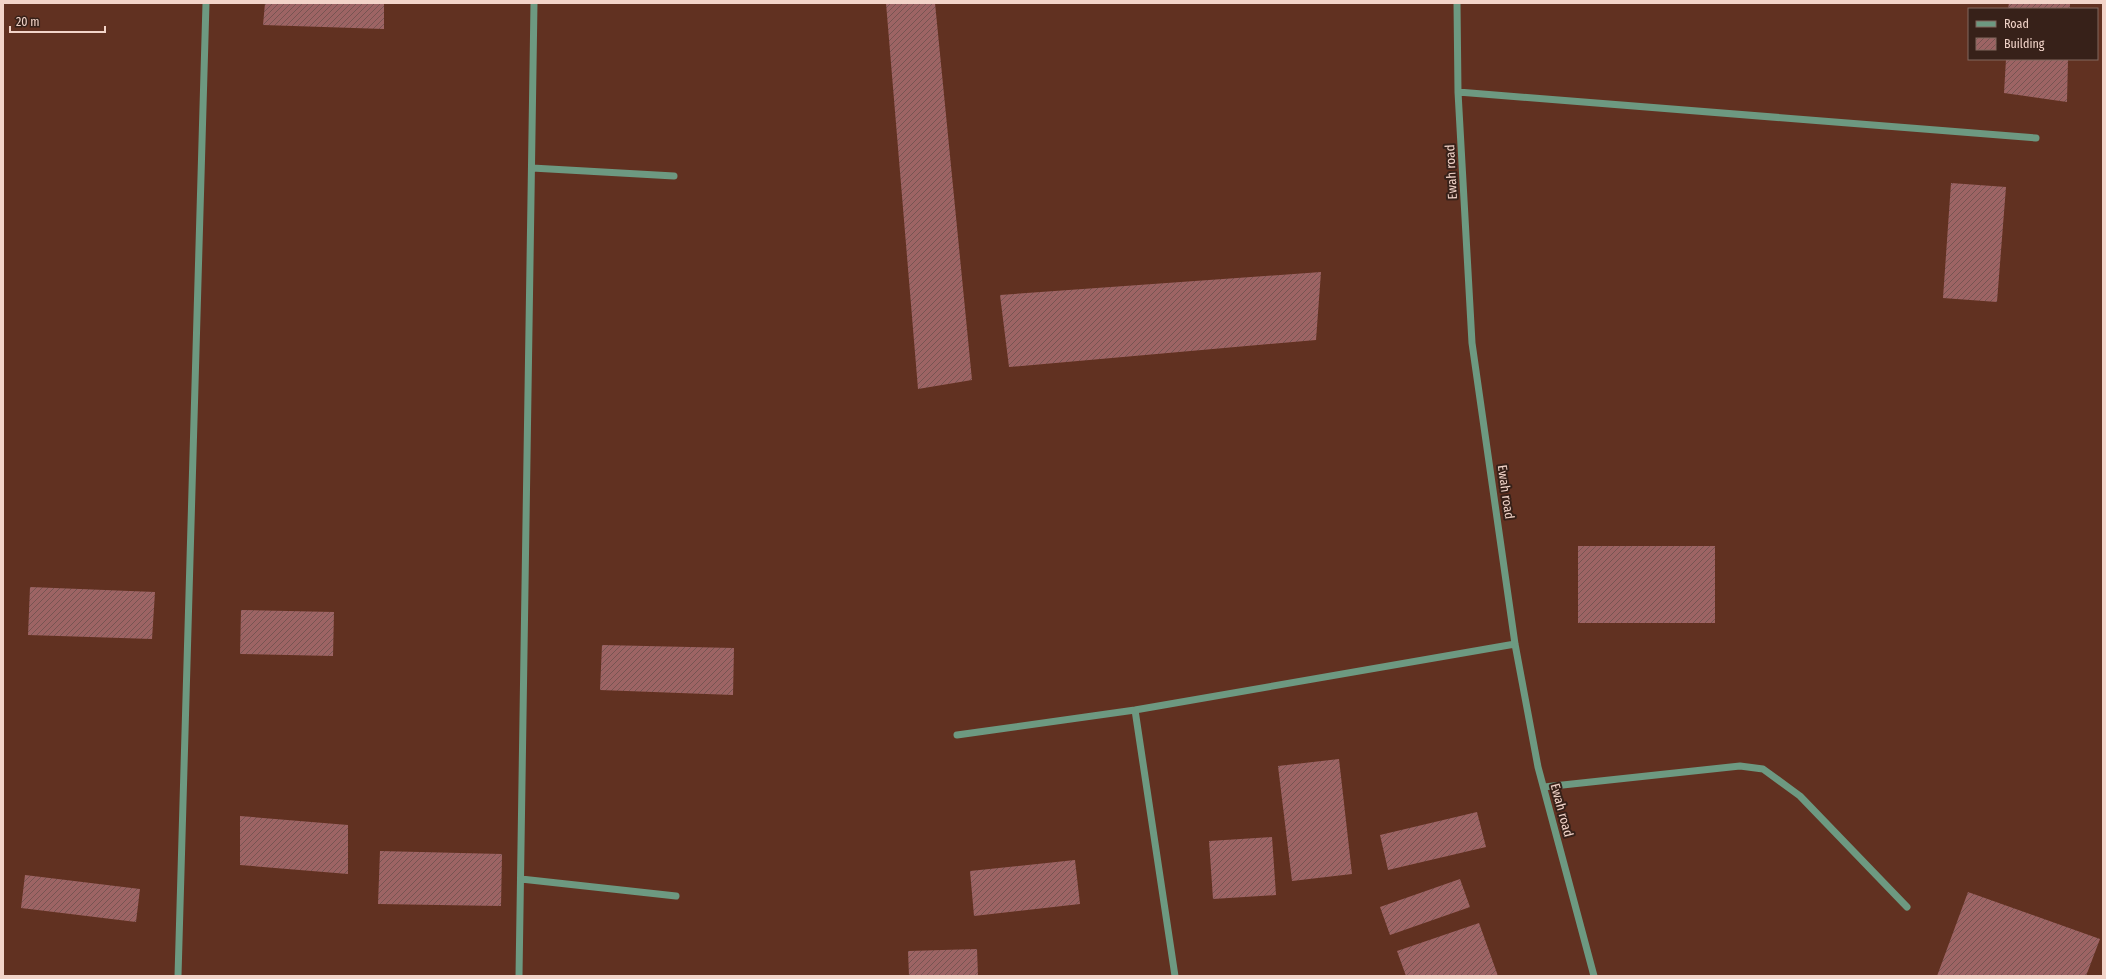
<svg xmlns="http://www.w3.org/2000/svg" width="2106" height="979" font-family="'Fira Sans Condensed',sans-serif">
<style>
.building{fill:url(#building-hatch)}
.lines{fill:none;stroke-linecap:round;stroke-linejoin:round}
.minor{stroke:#6d9981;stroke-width:7}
.labels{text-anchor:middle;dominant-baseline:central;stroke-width:4;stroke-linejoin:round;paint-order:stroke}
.street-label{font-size:13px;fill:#f2d4c9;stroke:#372119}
</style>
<defs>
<pattern id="building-hatch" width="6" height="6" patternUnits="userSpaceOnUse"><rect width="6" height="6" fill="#9d6464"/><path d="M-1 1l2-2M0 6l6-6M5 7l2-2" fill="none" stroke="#775452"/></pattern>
</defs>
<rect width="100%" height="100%" fill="#613121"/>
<path class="building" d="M265,3H384V29L263,25Z
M886,3H935L972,380L918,389Z
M2009,3H2070V9H2008Z
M2006,59H2068L2067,102L2004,93Z
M1951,183L2006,187L1997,302L1943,298Z
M1321,272L1316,340L1009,367L1000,295Z
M1578,546H1715V623H1578Z
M30,587L155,592L152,639L28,635Z
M241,610L334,612L333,656L240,654Z
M602,645L734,648L733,695L600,690Z
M1339,759L1352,874L1292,881L1278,766Z
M1477,812L1486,847L1388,870L1380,835Z
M240,816L348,825V874L240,865Z
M1272,837L1276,895L1213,899L1209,841Z
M380,851L502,854L501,906L378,904Z
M1075,860L1080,904L974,916L970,871Z
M25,875L140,889L136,922L21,908Z
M1460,879L1470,907L1390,935L1380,907Z
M1968,892L2100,939L2086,976H1937Z
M1479,923L1498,976H1406L1397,951Z
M977,949L978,976H909L908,951Z"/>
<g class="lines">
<path class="minor" d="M1457,3L1458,92L1472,343L1515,644L1538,767L1594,976
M1458,92L2036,138
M532,168L674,176
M1135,710L1175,976
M957,735L1135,710L1515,644
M1544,787L1740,766L1763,769L1800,796L1907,907
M521,879L676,896
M178,976L206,3
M519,976L534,3"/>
</g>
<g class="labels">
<g class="street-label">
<text transform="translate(1451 172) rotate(-93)">Ewah road</text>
<text transform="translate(1506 492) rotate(82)">Ewah road</text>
<text transform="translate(1562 810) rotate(75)">Ewah road</text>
</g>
</g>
<rect width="2106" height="979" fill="none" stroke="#f2d4c9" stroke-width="8"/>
<rect x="1968" y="8" width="130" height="52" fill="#372119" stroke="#82695f"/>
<rect x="1976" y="21" width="20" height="6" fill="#6d9981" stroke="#82695f"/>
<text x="2004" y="28" font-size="12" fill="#f2d4c9">Road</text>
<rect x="1976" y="38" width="20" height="12" fill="url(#building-hatch)" stroke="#82695f"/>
<text x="2004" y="48" font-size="12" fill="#f2d4c9">Building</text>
<path d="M10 26v6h95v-6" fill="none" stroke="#f2d4c9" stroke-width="2"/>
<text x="16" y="26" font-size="12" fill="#f2d4c9" stroke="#372119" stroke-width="3" paint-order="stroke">20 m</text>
</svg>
